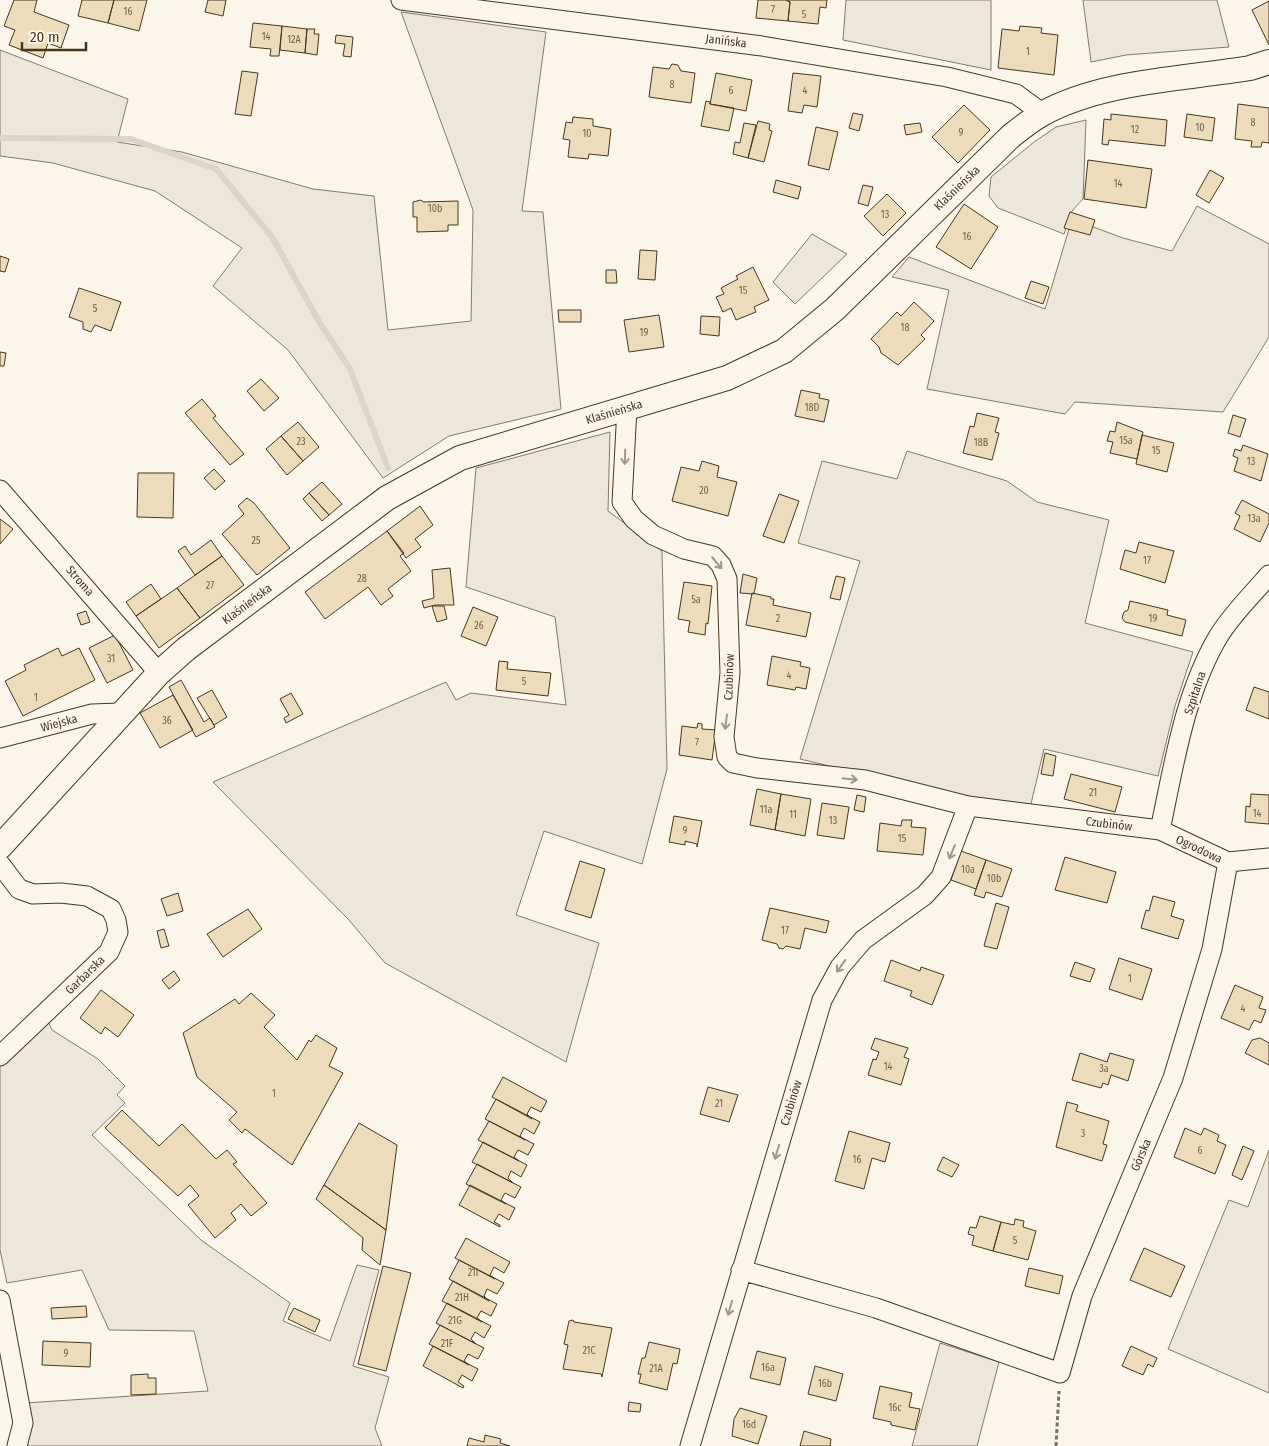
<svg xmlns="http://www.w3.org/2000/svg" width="1269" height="1446" font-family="'Fira Sans Condensed',sans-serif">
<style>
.green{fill:#ede6d9;stroke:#887966}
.parking{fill:#ede7d9;stroke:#887966}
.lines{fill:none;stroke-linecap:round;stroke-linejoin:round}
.stream{stroke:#dcd4c6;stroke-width:6}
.building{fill:#ecdcbc;stroke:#4a3520}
.minor-casing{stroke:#4a3520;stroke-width:21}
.tertiary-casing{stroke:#4a3520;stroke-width:26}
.path{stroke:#7f6f5c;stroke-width:3;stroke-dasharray:4 2.5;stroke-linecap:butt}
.minor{stroke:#fbf6e9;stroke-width:19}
.tertiary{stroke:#fbf6e9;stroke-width:24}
.oneway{stroke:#a29684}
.labels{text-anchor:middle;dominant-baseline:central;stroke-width:4;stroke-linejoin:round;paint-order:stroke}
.number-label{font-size:10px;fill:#725f47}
.street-label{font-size:12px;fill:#4a3520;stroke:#fbf6e9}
</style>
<rect width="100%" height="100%" fill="#fbf6e9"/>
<path class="green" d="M846,0H991V70L843,40Z
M1083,0H1217L1229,47L1126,55L1091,62Z
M401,12L546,32L522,211L543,212L561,409L449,436L383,478L288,350L213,286L242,248L155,191L53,163L0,156V50L128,99L117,142L182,152L313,189L374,196L388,330L471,321L473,210Z
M1197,206L1269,244V337L1223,412L1075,402L1065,414L927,389L949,290L892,277L909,257L1045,309L1072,219L1123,238L1172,251Z
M610,432L608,511L662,551L667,769L642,864L544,831L516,915L599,943L566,1062L385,963L349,920L213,782L446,682L456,700L471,693L566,705L555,617L466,587L476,468Z
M907,451L1007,481L1037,502L1109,520L1085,623L1193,652L1175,706L1158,776L1044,749L1030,808L976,801L800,759L860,561L798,543L822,461L897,479Z
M48,1021L52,1030L98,1059L125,1086L117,1095L125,1103L92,1135L201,1240L290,1303L283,1321L330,1341L357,1265L379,1270L353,1366L389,1377L375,1428L382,1446H23L25,1403L208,1391L194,1331L109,1330L82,1270L7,1283L0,1250V1067L3,1062Z
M1269,1150V1393L1168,1349L1229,1200L1248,1207Z
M940,1343L999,1362L977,1446H912Z"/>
<path class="parking" d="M1086,120L1083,199L1072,211L1064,234L998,208L989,196L991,177L1034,142L1056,127Z
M812,234L847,254L795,304L773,282Z"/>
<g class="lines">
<path class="stream" d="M0,138L131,139L216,169L272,237L318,320L350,369L388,468"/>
</g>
<path class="building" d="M14,0H37L34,12L69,25L61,48L48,43L43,58L9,45L15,30L4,26Z
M82,0H114L108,23L78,16Z
M114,0H147L139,31L108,23Z
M208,0H226L223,16L205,12Z
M758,0H786L790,2L788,21L756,18Z
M786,0H827L826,8L820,7L818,24L788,21L790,2Z
M1269,1V45L1252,10Z
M253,23L282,26L279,56H270L271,49L250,47Z
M282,26L307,29L305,53L280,50Z
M1020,26L1042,28L1041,33L1058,35L1054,75L998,68L1002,29L1019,31Z
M307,29H315L314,34H319L317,55L305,53Z
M336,35L353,37L351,57L343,56L345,44L335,43Z
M672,64L678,65L681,71L695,73L691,103L649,97L653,67L669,69Z
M242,71L258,73L251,116L235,114Z
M716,73L752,80L746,111L710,104Z
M793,73L821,76L817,107L804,105L802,113L788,111Z
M706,101L710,102V104L734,108L729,131L701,126Z
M1238,104L1269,108V143L1262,142L1261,147H1251L1252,141L1235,139Z
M964,105L990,130L958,163L932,137Z
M853,113L863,115L859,131L849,128Z
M1111,114L1167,120L1165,146L1109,140L1108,145L1102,144L1104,119L1111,120Z
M1187,114L1215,118L1212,141L1184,137Z
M573,117L593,119V126L611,129L608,156L589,154L588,159L568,157L570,140L563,139L566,122L572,123Z
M758,121L770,124L769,130L772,131L764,162L748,158Z
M744,123L756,125L748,158L733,154L735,142L740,143Z
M920,123L922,132L906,135L904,125Z
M816,127L838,132L829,170L808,165Z
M1088,160L1152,169L1146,208L1084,199Z
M1210,170L1224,178L1209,203L1196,195Z
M776,180L801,187L798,199L773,192Z
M863,185L873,187L868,206L858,203Z
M887,194L906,213L883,236L864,216Z
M421,200L423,202L458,201V225H448V231L417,232V217H413V202Z
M964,204L998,227L971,269L936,247Z
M1070,212L1095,220L1090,235L1064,228Z
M640,250L657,251L655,280L638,279Z
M0,256L9,259L5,272L0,271Z
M753,267L769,300L754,307L756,312L736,320L731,308L723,312L716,297L724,294L721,288L738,279L736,276Z
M606,270H616L617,283H606Z
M1031,281L1049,287L1043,304L1025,298Z
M79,288L121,302L111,331L95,325L91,332L83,329V322L69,317Z
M914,302L934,321L921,335L925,339L898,365L881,353L879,347L871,339L897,312L901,316Z
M558,310H581V322H559Z
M659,315L664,347L629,352L624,320Z
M701,316L720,317L719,336L700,334Z
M0,352L6,353L4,366H0Z
M261,379L279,398L264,411L247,391Z
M801,390L820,394L819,398L829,400L824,422L795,416Z
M202,399L216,416L213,418L244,454L230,465L185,413Z
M977,413L999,418L995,432L999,433L992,460L963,453L970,426L974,427Z
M1233,415L1246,419L1240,437L1228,433Z
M298,422L319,447L303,461L281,436Z
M1117,422L1143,432L1137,459L1110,453L1113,442L1107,441L1110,431L1115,432Z
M1142,435L1174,443L1167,472L1136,464Z
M281,436L303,461L287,475L266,449Z
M1243,445L1268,454L1261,481L1234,471L1238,458L1233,456L1235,449L1241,451Z
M702,461L719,466L717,477L737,482L728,516L672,501L681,467L699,471Z
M214,469L225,481L215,490L204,478Z
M138,473H174L173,518L137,517Z
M322,482L342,504L329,515L309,493Z
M309,493L329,515L322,521L303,499Z
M779,494L799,501L784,543L763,536Z
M247,498L254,503L290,548L257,575L222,534L244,514L238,506Z
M1242,500L1269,514V523L1260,542L1234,529L1240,516L1235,513Z
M420,506L433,525L415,539L421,547L406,558L387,531Z
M0,519L13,529L0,544Z
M387,531L404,553L400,556L411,571L388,589L393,596L381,605L368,587L325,619L305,592Z
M211,540L222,556L195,575L178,551L185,546L191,555Z
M1139,542L1174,551L1165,583L1120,569L1125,550L1136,553Z
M222,556L244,585L200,618L177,588Z
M450,568L454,605H435L424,608L422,601L434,598L432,570Z
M743,574L757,578L754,594L740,593Z
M836,576L845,578L840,600L830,598Z
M684,582L712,586L708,624L706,623L705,635L688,632L690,621L678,619Z
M151,584L161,599L136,616L126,602Z
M177,588L200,618L159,648L136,616Z
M752,593L771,597V599H774L773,605L811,613L806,637L746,625Z
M1130,601L1168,610L1167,615L1186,620L1182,636L1125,622L1122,618L1124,612L1128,610Z
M432,606H444L447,619L437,622Z
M473,607L498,617L486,646L461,636Z
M86,611L90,622L81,625L77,614Z
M115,635L133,670L107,683L89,648Z
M58,648L62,656L79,648L95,680L23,716L5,681L26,670L24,665Z
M772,656L801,662L800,666L810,668L806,689L796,687L795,690L767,685Z
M499,661L508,662L507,669L551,673L548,696L496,690Z
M181,680L204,722L210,718L215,727L196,737L169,687Z
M1254,687L1269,692V719L1246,710Z
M212,690L227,717L214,725L197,698Z
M291,693L303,714L286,723L284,718L289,715L280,699Z
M173,695L193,730L160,748L140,713Z
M698,723L702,724V729L716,730L712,760L679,755L682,726L697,728Z
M1045,753L1056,756L1053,776L1041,774Z
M1071,774L1122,787L1115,812L1064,799Z
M757,789L781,794L775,830L750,825Z
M781,794L811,799L805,836L775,830Z
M1251,794L1269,795V824L1245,822L1246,806L1250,807Z
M857,795L866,797L864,812L854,810Z
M822,803L849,807L844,839L817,835Z
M674,816L702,821L697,847V844L685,841V845L669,842Z
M902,820H912L911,827L926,828L923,855L877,851L880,823L901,826Z
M961,851L986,860L976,889L951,880Z
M1065,857L1116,872L1107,903L1055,890Z
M986,860L1012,869L1002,897L986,892L984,898L974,895Z
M580,861L605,869L591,918L565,910Z
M178,893L183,911L167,916L161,899Z
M1153,896L1175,902L1171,916L1184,920L1178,939L1141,928L1146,910L1149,911Z
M996,903L1009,907L997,949L984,946Z
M770,908L829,921L826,933L805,928L800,949L786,946L783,949L779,948L777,944L762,940Z
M248,909L262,929L223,957L207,934Z
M164,929L169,946L161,948L157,931Z
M1119,958L1152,969L1142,1000L1109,989Z
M891,960L920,971L921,967L944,975L932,1005L910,996L912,991L884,981Z
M1075,962L1095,969L1090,982L1070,976Z
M174,971L180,980L169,989L162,980Z
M1235,985L1263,997L1259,1008L1266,1010L1261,1023L1254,1020L1249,1030L1221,1018Z
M101,990L134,1015L118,1037L105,1027L101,1034L80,1018Z
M251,993L275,1015L264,1027L297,1060L309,1040L311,1042L316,1035L337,1048L329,1066L343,1073L292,1165L245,1129L242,1133L229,1120L237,1112L197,1077L183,1033L235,999L239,1004Z
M875,1038L908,1048L904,1057L909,1059L901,1085L868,1075L873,1059L876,1060L879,1052L871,1049Z
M1260,1038L1269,1043V1065L1245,1053L1252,1040Z
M1080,1053L1107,1062L1110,1053L1134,1060L1128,1081L1111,1075L1108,1085L1103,1083L1101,1088L1072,1080Z
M503,1077L547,1101L541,1112L531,1107L527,1114L532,1119L492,1097Z
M708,1087L738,1095L729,1122L700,1114Z
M496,1099L540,1122L534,1134L524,1128L520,1136L525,1140L485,1119Z
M1067,1102L1078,1105L1076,1111L1109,1121L1103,1144L1107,1145L1102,1161L1056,1147Z
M122,1110L159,1146L182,1124L216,1159L227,1150L237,1162L233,1164L267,1203L251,1216L241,1204L231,1213L236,1220L215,1238L188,1205L199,1196L190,1185L178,1196L105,1128Z
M489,1121L534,1144L528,1155L518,1150L514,1157L519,1161L478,1140Z
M359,1123L397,1145L386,1230L324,1185Z
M1185,1128L1201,1135L1204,1128L1219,1135L1217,1141L1226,1145L1215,1174L1174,1157Z
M849,1131L890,1143L885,1162L872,1158L864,1189L835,1181Z
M483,1142L527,1165L521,1177L511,1171L508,1178L513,1183L472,1162Z
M1243,1146L1254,1151L1242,1180L1232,1175Z
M943,1157L959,1165L952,1177L937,1170Z
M477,1164L521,1187L515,1198L505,1193L501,1200L506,1204L466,1184Z
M324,1185L386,1230L380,1265L362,1250L363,1238L316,1199Z
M470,1185L515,1208L509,1220L499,1214L494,1222L500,1225V1227L459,1205Z
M980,1216L1001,1222L993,1251L972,1245L974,1236L968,1234L970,1227L976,1228Z
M1015,1219L1024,1221L1023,1227L1036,1231L1028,1260L993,1251L1001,1222L1014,1225Z
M466,1238L510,1262L504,1273L494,1267L490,1275L495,1279L455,1258Z
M1144,1248L1185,1266L1171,1297L1130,1280Z
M459,1260L504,1283L497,1294L487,1289L484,1296L489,1301L449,1279Z
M383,1266L411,1273L386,1371L358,1364Z
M1029,1268L1063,1276L1059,1294L1025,1286Z
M453,1281L497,1304L491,1316L481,1311L477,1318L482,1322L442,1301Z
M447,1303L491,1326L484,1338L475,1332L471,1339L476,1344L436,1323Z
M86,1306L87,1317L52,1319L51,1308Z
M294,1308L320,1320L315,1332L288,1319Z
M573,1320L574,1322L612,1328L602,1377L601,1374L563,1369L568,1345L564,1344L569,1321Z
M440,1325L484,1348L478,1359L468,1354L464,1361L469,1365L429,1344Z
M43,1341L91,1343L90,1367L42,1365Z
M649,1342L680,1349L677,1364L673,1363L667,1390L639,1383L641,1374H638L642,1358H645Z
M433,1346L478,1369L472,1381L462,1375L458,1382L464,1386L463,1388L423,1366Z
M1131,1346L1157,1358L1153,1367L1148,1364L1143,1375L1122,1366Z
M757,1351L786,1358L780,1385L750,1378Z
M815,1366L843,1374L836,1401L808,1394Z
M148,1374V1378H156V1394L131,1395V1375Z
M880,1386L912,1393L909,1407L920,1409L915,1430L891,1425V1422L873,1418Z
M629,1402L641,1404L640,1412L628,1411Z
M740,1408L767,1416L758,1444L732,1436L734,1419Z
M804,1431L831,1439L830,1446H800Z
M485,1435L501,1439L500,1443L510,1446H467L469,1438L484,1442Z"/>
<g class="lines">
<defs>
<path id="minor" d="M401,0L762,46L947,77L1016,94L1042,113
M627,408L622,502L634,519L653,535L684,549L713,556L721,565L727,579L730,673L724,737L727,757L733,763L757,768L865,780L968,806L1160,830L1228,862L1269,858
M0,490L159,673
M0,738L92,714L120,713
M1160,830C1174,765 1184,695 1218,637C1232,614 1252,595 1269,575
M0,864L19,889L33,894L61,893L87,896L111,909L116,920L118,932L109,952L0,1056
M741,1270L876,1308L1060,1373L1082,1296L1173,1078L1212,949L1228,862
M0,1300L23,1423L17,1446
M690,1446L822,1000L840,967L863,940L925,895L941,877L968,806"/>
<path id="tertiary" d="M0,847L159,673L186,649L387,498L460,458L727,378L784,351L835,309L1011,136C1021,128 1031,120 1042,114C1101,81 1184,79 1250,68L1269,62"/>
</defs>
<use href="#minor" class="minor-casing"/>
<use href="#tertiary" class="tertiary-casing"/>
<path class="path" d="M1056,1446L1059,1391"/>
<use href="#minor" class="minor"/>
<use href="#tertiary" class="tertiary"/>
</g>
<defs><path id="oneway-shaft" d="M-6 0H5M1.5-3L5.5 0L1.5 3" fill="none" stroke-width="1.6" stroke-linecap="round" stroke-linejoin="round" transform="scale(1.25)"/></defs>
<g class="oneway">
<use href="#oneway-shaft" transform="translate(625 457) rotate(92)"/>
<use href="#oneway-shaft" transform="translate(717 563) rotate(50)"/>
<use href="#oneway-shaft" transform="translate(726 722) rotate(97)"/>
<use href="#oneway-shaft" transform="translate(850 779) rotate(6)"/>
<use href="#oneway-shaft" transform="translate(952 852) rotate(113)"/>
<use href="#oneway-shaft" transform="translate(841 966) rotate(126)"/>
<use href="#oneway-shaft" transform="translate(777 1152) rotate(107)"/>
<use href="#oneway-shaft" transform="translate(730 1308) rotate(106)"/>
</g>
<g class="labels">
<g class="number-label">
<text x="773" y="10">7</text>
<text x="128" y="12">16</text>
<text x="804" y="15">5</text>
<text x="266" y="37">14</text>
<text x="294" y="40">12A</text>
<text x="1028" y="52">1</text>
<text x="672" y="85">8</text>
<text x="731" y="91">6</text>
<text x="805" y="91">4</text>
<text x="1253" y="123">8</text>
<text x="1200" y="128">10</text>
<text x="1135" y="130">12</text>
<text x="961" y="133">9</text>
<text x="587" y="134">10</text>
<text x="1118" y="184">14</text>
<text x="435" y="209">10b</text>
<text x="885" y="215">13</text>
<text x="967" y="237">16</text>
<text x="743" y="291">15</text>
<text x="95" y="309">5</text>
<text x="905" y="328">18</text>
<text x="644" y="333">19</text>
<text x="812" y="408">18D</text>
<text x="1126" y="441">15a</text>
<text x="301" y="442">23</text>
<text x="981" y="443">18B</text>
<text x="1156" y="451">15</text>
<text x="1251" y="462">13</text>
<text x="704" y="491">20</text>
<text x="1254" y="519">13a</text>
<text x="256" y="541">25</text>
<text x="1147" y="561">17</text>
<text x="362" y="579">28</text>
<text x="210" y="586">27</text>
<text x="696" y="600">5a</text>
<text x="778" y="619">2</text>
<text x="1153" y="619">19</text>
<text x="479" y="626">26</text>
<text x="111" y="659">31</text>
<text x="789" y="676">4</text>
<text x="524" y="682">5</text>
<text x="36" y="698">1</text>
<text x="167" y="721">36</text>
<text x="697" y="743">7</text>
<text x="1093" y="793">21</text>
<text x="766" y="810">11a</text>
<text x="1257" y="814">14</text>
<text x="793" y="815">11</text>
<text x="833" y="821">13</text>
<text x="685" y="831">9</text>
<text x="902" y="839">15</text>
<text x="968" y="870">10a</text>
<text x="994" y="879">10b</text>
<text x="785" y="931">17</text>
<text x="1130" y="979">1</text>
<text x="1243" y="1009">4</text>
<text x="888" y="1067">14</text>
<text x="1104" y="1069">3a</text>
<text x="274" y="1094">1</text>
<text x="719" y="1104">21</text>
<text x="1083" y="1134">3</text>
<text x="1200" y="1151">6</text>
<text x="857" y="1160">16</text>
<text x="1015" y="1241">5</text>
<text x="473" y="1273">21I</text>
<text x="462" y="1298">21H</text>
<text x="455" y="1321">21G</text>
<text x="447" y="1344">21F</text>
<text x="589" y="1351">21C</text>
<text x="66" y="1354">9</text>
<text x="768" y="1368">16a</text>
<text x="656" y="1369">21A</text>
<text x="825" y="1384">16b</text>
<text x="895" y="1408">16c</text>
<text x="749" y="1425">16d</text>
</g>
<g class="street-label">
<text transform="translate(726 41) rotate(7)">Janińska</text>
<text transform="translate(957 188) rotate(-44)">Klaśnieńska</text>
<text transform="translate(614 412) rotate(-17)">Klaśnieńska</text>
<text transform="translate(80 581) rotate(49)">Stroma</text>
<text transform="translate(247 604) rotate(-37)">Klaśnieńska</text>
<text transform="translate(729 677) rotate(-88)">Czubinów</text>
<text transform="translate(1195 693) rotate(-72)">Szpitalna</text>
<text transform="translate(59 723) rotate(-15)">Wiejska</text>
<text transform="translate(1109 824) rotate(7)">Czubinów</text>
<text transform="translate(1199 849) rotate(25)">Ogrodowa</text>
<text transform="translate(85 975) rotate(-44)">Garbarska</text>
<text transform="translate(791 1103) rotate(-73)">Czubinów</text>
<text transform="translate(1141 1155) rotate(-67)">Górska</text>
</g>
</g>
<path d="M22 42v8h64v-8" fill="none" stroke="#4a3520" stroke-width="2.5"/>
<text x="30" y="42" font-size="15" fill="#4a3520" stroke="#fbf6e9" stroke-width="4" paint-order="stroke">20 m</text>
</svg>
